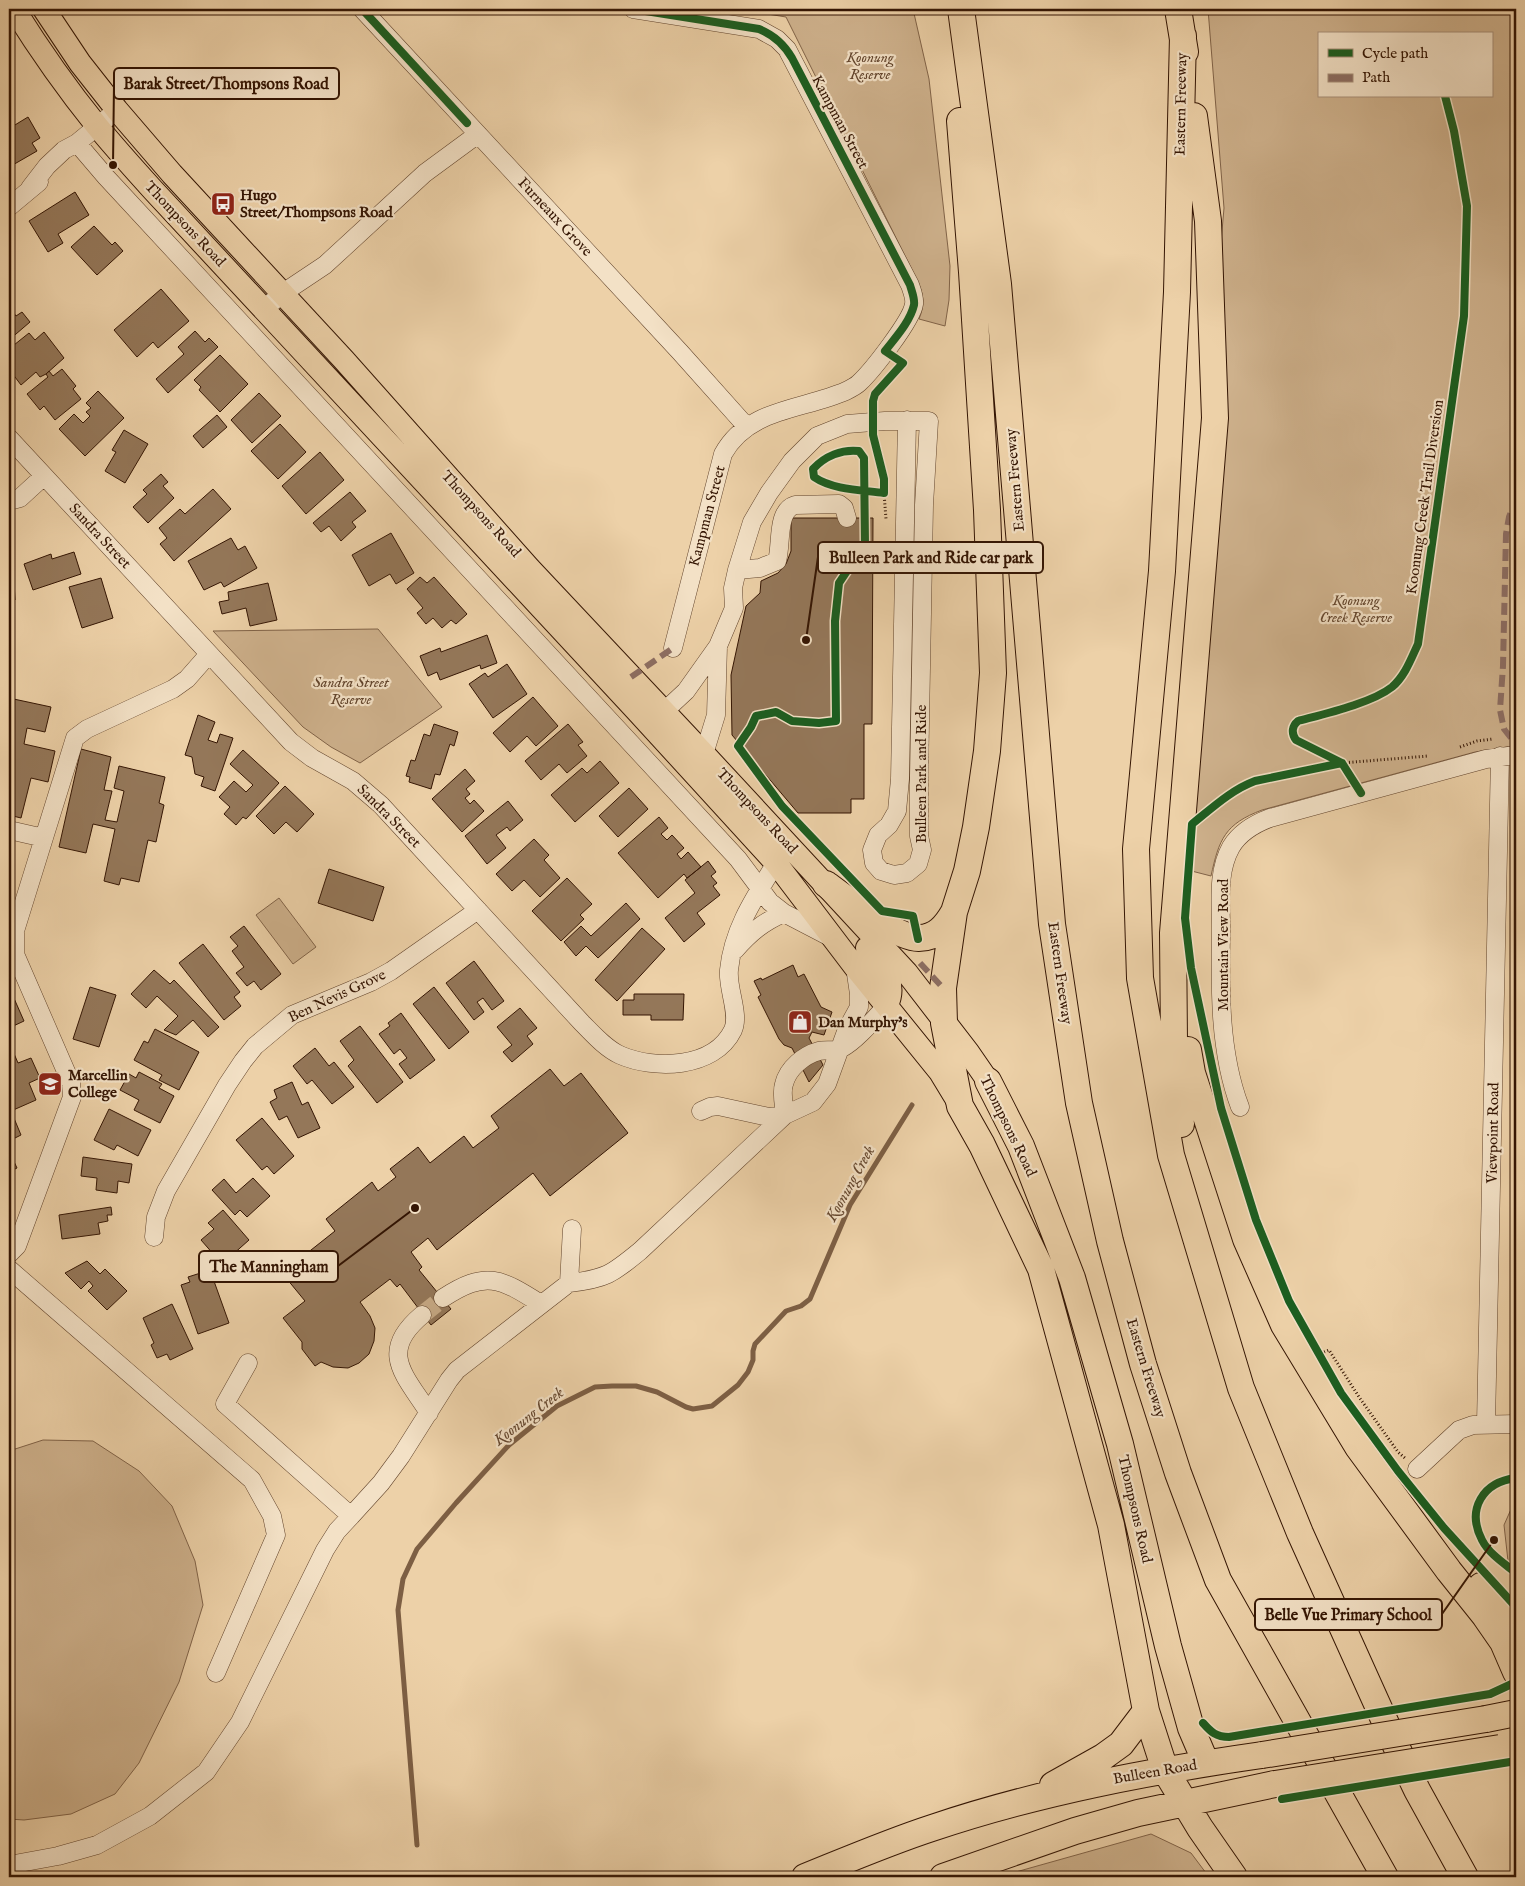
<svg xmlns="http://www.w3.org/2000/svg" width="1525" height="1886" font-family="'IM FELL English',serif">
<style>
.green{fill:#ceb18c;stroke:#816348;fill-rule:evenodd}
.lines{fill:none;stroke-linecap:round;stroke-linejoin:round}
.stream{stroke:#7d5f44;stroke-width:5}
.building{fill:#947759;stroke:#341503}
.minor-tunnel{stroke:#c8ab87;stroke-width:18;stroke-dasharray:18 9;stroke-linecap:butt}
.minor-casing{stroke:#62442c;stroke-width:19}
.major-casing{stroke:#341503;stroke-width:24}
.highway-casing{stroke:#341503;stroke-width:28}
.path{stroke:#341503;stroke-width:3;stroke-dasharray:1 2.5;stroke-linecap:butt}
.minor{stroke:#f3e1c6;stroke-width:18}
.major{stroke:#edd1a8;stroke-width:22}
.highway{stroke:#edd1a8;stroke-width:26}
.highway-bridge-casing{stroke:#341503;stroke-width:28;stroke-linecap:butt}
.highway-bridge{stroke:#edd1a8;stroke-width:26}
.quiet{stroke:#8d6e63;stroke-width:6;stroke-dasharray:12 6;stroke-linecap:butt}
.cycleway-casing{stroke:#f3e1c6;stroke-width:11}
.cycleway{stroke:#1b5e20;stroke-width:8}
.labels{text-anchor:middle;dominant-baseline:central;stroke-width:4.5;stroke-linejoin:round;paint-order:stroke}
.park-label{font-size:15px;font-style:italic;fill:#62442c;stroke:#f3e1c6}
.street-label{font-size:15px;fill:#341503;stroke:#f3e1c6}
.poi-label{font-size:15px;font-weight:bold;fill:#341503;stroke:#f3e1c6;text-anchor:start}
.water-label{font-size:16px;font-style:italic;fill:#65472f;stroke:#f3e1c6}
.leader{fill:none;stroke:#341503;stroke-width:2}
.callout-dot{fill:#341503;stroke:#f3e1c6;stroke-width:2}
.callout{fill:#f3e1c6;stroke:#341503;stroke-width:2}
.callout-label{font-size:16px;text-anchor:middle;font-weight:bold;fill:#341503}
</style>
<rect width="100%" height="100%" fill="#edd1a8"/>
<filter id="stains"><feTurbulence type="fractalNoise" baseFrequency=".004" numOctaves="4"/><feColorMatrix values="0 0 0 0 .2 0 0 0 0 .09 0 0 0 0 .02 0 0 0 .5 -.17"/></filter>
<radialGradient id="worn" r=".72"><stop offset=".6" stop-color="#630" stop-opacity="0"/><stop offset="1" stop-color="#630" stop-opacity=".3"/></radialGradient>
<path class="green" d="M737,9H913L929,79L950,266L949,300L945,326L919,319C924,307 924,296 919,284L786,17Z
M1208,9H1515L1514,746L1475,752L1262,810C1225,824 1219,839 1211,876L1176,867L1201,472L1224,208ZM1319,34H1491V96H1319Z
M378,629L442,707L360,763L331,747L303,727L213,631Z
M279,898L316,947L293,964L256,915Z
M43,1440L93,1441L139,1471L172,1506L195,1561L203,1605L179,1682L139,1763L115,1794L71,1814L24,1820L9,1819V1451Z
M1516,1498V1577L1509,1570L1504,1525Z
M1151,1834L1191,1853L1209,1877H998Z"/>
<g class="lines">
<path class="stream" d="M417,1845L398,1610L403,1579L417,1549L456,1503L509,1445L557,1406L595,1387L612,1386H636L657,1392L686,1407L693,1409L712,1406L738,1385L748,1372L753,1360V1351L755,1344L786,1311L801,1306L810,1299L850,1205L912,1105"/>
</g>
<path class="building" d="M28,117L40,138L32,143L37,151L11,166L9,161V135L12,133L10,128Z
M75,192L89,215L58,234L63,243L48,252L29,221Z
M94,226L112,245L115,242L123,251L97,275L71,247Z
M161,289L189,321L158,348L153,342L137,357L114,330Z
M9,306L16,316L22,312L30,322L9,340Z
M195,331L205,342L209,338L218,347L168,393L156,379L184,354L178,347Z
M44,332L64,358L46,374L40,377L36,372L21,385L9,369V349L29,333L35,340Z
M220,355L248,384L220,412L199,390L201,387L194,380Z
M62,369L76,386L73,389L81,399L55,420L44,406L40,410L27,394L48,377L46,374L49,371L53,376Z
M98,391L124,418L85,456L59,429L74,414L83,423L90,416L86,412L91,408L86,403Z
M259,393L281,416L252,443L231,420Z
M217,415L227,427L203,448L193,436Z
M280,424L306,452L278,479L251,451Z
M124,430L148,444L125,483L105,471L116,452L112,450Z
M320,452L344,480L306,514L282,486Z
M161,474L168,482L163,486L174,498L148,523L133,507L147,494L143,490Z
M213,489L231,509L174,561L160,544L167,538L159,528L180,509L185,514Z
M350,492L366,511L352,522L356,527L341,541L329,526L321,532L313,523Z
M791,518H873L872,724H864V799H851V813H798L732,735L731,675L746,606L760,593L761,581L778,573L786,564L791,551Z
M391,533L414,573L396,584L390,574L369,586L352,555Z
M231,538L238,550L245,546L257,568L224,587L221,582L204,590L188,561Z
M9,546H12L15,600H9Z
M74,552L81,574L33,590L24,564L51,554L52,559Z
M420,577L427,583L434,577L467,614L456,624L451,620L442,628L433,618L426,624L417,613L423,608L407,589Z
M101,578L113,618L82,628L69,587Z
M268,583L277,620L250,626L246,608L222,614L219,602L229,600L228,592Z
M487,635L497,663L481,669L480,665L440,680L437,672L428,676L420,656L440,648L441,652Z
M507,664L527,694L493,718L469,684L485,673L488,677Z
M533,697L558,726L536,746L527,736L510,752L493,733Z
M9,698L51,707L45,732L27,728L24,744L55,751L48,782L31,778L21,818L9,815Z
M198,715L215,722L208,740L217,743L220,734L233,738L215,791L201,786L204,777L195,774L192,757L185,755Z
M434,724L458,732L454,746L450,744L440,775L435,774L431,789L409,782L410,777L406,776L411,760L415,761L424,734L430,736Z
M568,724L583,742L578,745L587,756L567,773L559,764L541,780L525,761Z
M81,749L111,757L104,790L112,791L105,820L117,822L124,791L114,788L119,766L165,777L159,803L164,805L156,842L148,840L139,882L121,878L119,885L104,881L115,829L93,824L86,853L59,847Z
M243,750L279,783L246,819L243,817L236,825L224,814L230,807L219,797L234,781L246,792L253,785L230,764Z
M600,761L619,783L575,822L551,795L582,768L587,773Z
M465,769L475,781L466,789L470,794L465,798L470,804L474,800L484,811L462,832L432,799Z
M285,786L314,814L297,832L286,822L274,834L256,816Z
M629,788L648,809L618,837L599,816Z
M508,801L523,820L510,831L507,827L496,835L506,848L487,864L465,836Z
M659,817L668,828L661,834L667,840L672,835L684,848L677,854L681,859L688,852L701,867L687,878L684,874L658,898L618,853Z
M534,839L549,855L544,860L560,878L540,897L524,880L512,891L496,874Z
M708,861L716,872L711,876L717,883L713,886L720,895L697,913L705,924L684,942L665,918L695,893L685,880Z
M329,869L384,887L373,921L318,903Z
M9,874L14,894L9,902Z
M567,878L592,904L580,915L584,919L561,941L532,911Z
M626,903L640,919L598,958L586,946L576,956L564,942L581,926L591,936Z
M244,926L281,974L261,990L254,981L247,986L236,973L244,967L232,951L238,946L230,937Z
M642,928L665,949L617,1001L595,980Z
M203,944L240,992L234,997L241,1006L224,1020L179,963Z
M474,961L504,1001L492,1010L483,998L477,1002L484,1012L474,1020L446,983Z
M793,965L798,977L804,974L821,1007L832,1012L824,1035L812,1032L809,1038L823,1065L809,1082L792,1048L784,1045L779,1039L758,997L761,995L754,981L761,978L762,980Z
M154,970L170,984L174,980L219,1027L208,1037L193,1020L176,1035L164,1030L178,1016L157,996L146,1008L131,994Z
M9,987L24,1021L9,1028Z
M90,987L116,995L99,1047L73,1039Z
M434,987L469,1032L449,1049L413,1004Z
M634,994H684L683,1020H651V1015H623V1000H634Z
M520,1008L537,1028L527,1036L533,1044L512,1062L503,1052L512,1045L497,1027Z
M401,1013L435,1060L410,1079L399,1064L407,1058L400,1049L394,1054L379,1034L390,1026L388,1023Z
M360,1026L403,1082L377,1103L348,1066L354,1060L340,1041Z
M155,1029L199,1052L179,1090L159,1080L162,1075L134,1060L144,1041L148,1043Z
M9,1042L18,1063L31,1058L40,1078L29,1083L36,1100L11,1111L21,1135L9,1141Z
M315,1048L329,1066L334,1062L354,1087L332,1104L312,1080L307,1084L293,1066Z
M550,1069L564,1086L581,1073L628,1133L550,1196L533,1173L437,1250L428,1238L411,1252L422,1267L419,1270L451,1309L431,1325L400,1284L397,1287L390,1279L360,1302L370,1316L375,1328L374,1341L369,1354L359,1363L348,1368L333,1367L321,1362L315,1366L302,1349V1342L283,1318L305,1301L282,1273L335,1231L326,1219L372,1182L378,1191L396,1177L390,1169L418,1147L430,1163L464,1136L473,1148L499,1128L491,1116Z
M139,1072L162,1084L159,1088L174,1096L160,1123L134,1110L139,1100L120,1090L129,1074L136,1078Z
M292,1082L302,1105L308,1102L320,1128L298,1138L287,1116L279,1120L270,1102L277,1098L274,1090Z
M109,1109L151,1130L138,1156L117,1145L114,1150L94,1140Z
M262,1118L294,1156L274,1174L267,1166L262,1170L236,1140Z
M9,1151L17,1168L9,1172Z
M83,1157L132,1164L129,1183L118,1181L117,1193L96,1190L97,1178L81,1176Z
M253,1178L270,1196L247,1217L240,1210L235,1215L212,1190L224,1179L236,1193Z
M111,1207L112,1215H107L108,1221L98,1223L100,1234L62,1239L59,1215Z
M223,1210L249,1240L222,1264L201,1240L214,1229L208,1223Z
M87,1261L100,1274L105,1269L127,1291L107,1310L88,1291L93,1286L89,1281L81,1289L65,1273Z
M210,1270L229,1323L198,1334L181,1285L190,1282L188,1277Z
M172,1304L193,1349L170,1360L167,1354L157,1358L151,1345L154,1343L143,1318Z"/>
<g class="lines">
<path class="minor-tunnel" d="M422,1315L443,1298"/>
<defs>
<path id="minor" d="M362,9L680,352L747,427
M633,9L759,29L777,39L787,49L910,285C912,291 915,298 914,304C912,320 872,371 859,383C856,386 850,389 846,391C803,410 748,408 723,454L673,648
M77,143L106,177L738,859L770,902L784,913L832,938
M30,188L47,166L64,150L77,143L117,110
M9,207L39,182
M264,309L283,293L325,265L425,173L478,134
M9,438L291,742L312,758L353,781L381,805L582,1023C593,1034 605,1048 620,1055C654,1070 714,1069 733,1030C740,1014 727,988 729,970C733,929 755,897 776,863
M9,501L20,498L44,476
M737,570L760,568L777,561C782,544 776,511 795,505L839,504L844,508L847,518
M656,719L686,691L718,646L734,608L733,588L737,570L752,522L769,493L792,461L817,436L847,424L885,421H929L924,505L919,776V836L922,850L918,864L907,873L894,875L881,871L874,863L872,850L878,835L889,825L897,811L900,779L907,420
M704,754L716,715L718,646
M9,830L44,838
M735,950C750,933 763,922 784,913
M1240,1107C1219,1052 1220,988 1221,930C1221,902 1217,872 1231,847C1240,832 1254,824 1270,818L1486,759L1516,755
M701,1111L710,1107L718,1106L769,1117L785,1115L813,1102L827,1084L847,1029L859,1007V994L855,967
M154,1237L156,1217L166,1191L227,1085L243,1061L255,1046L292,1015L371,982L391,971L478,910
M9,1254L17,1246L72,1097L71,1083L15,954V931L75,738L87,729L173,689L187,679L209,654
M9,1269L252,1480L272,1516L276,1535L216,1673
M569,1283C606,1279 612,1274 640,1251L785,1115C784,1105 781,1093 784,1084C788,1068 804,1055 819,1051C826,1049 836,1052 842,1048C857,1040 875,1018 887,1005
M443,1298C486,1270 500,1278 541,1304
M422,1315C378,1352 404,1374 429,1413
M248,1363L225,1404L351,1516L381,1483L401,1456L449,1380L457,1370L569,1283L572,1229
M1486,1424L1500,756
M1417,1469L1459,1430L1473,1425L1516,1424
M9,1865L58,1856L97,1845L150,1816L206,1772L240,1722L325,1550L337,1531L351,1516"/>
<path id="major" d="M14,9C39,49 67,89 97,126C115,148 134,169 153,190L637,711L776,863L855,967L940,1072L957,1100
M44,9L80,63L117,110L172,174L344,360L530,569L704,754L907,973L968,1052L988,1081
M867,948C881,967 898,981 887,1005"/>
<path id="highway" d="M961,9L998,284L1052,924L1079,1103L1110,1241L1143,1364L1178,1473L1218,1580L1385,1877
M1178,9L1185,52
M1183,36L1177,292L1162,571L1136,849L1140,978L1171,1155L1241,1388L1300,1533L1396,1746L1417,1790L1465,1877
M960,121L972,272L987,510L993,673L987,751L976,827L967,871L954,912L943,988L944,1023L960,1106L982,1145L1041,1269L1111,1525L1146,1711L1165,1770L1200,1828L1234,1877
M826,884C845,898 897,939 919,938C936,938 946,926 954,912
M1188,1050L1192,1073L1246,1239L1284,1325L1358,1447L1449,1571L1485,1616L1503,1642L1516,1672
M988,1081L1021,1146L1072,1278L1120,1444L1168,1646L1191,1728L1206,1763
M1181,1124L1174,1042L1173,933L1215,418L1208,221L1194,116
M1481,1586L1516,1626
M1486,1719L1516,1713
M1053,1785L1103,1757L1121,1744L1146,1711
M805,1877C847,1860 889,1842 932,1828C1039,1792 1150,1771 1262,1755
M943,1877L1075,1831L1138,1813L1275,1784"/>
</defs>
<use href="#minor" class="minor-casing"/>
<use href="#major" class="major-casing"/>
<use href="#highway" class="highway-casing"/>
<path class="path" d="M884,493L886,519
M1460,747L1477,741L1493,739
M1342,763L1428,756
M1324,1352L1329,1350L1359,1397L1398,1452L1406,1459
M1477,1696L1490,1694L1503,1689"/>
<use href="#minor" class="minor"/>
<use href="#major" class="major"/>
<use href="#highway" class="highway"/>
<defs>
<path id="highway-bridge" d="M1262,1755L1486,1719
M1275,1784L1500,1748"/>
</defs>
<use href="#highway-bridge" class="highway-bridge-casing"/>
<use href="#highway-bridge" class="highway-bridge"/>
<path class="quiet" d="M631,677L673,648
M1511,738L1504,729L1500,710L1503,666L1506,534L1509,517L1516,500
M920,963L943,988"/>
<defs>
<path id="cycleway" d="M362,9L467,123
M633,9L759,29C774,35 784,44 792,58L910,285C912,292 915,299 914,305C910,322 895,338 885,351L903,363L875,394L873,401V435L884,479V493C862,490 833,490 814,477L813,469C825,456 842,449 859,451L864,458L865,544L859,557L847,571L839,583L835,621L836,721L819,723L792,721L776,712L756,716L751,727L738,746L782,806L882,911L913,916L918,939
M1342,763L1255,781C1231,790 1212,808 1192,824L1185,918L1191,968L1221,1108L1256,1220L1289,1301L1341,1393L1398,1471L1444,1528L1516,1607
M1361,793L1342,763L1296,740C1291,733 1292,726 1298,721C1324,714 1372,703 1392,687C1405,676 1411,659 1418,644L1464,316L1467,206L1454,131L1445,96
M1516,1478C1483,1482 1466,1509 1482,1540C1489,1554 1505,1564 1516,1573
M1203,1723C1211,1732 1216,1737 1229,1737L1490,1694L1516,1682
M1282,1799L1516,1761"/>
</defs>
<use href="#cycleway" class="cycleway-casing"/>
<use href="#cycleway" class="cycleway"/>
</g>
<defs>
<symbol id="bus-square" viewBox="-11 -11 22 22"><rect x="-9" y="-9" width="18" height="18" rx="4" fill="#8f2418" stroke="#f3e1c6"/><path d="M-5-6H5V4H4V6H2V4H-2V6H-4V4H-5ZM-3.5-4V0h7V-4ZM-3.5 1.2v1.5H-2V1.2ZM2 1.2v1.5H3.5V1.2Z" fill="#fff"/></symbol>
<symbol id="shop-square" viewBox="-11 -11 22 22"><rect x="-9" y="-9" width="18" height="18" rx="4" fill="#8f2418" stroke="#f3e1c6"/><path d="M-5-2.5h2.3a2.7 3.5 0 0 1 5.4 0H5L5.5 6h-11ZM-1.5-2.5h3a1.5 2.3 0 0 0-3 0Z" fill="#fff"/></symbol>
<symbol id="school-square" viewBox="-11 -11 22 22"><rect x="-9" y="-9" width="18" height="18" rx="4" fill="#8f2418" stroke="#f3e1c6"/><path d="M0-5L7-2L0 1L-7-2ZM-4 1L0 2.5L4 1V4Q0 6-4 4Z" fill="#fff"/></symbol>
</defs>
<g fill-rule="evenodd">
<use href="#bus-square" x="209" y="190" width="28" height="28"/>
<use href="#shop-square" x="786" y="1008" width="28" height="28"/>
<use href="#school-square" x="36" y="1070" width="28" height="28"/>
</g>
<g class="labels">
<g class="park-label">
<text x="870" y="57">Koonung<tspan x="870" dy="17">Reserve</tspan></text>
<text x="1356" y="600">Koonung<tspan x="1356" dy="17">Creek Reserve</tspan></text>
<text x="351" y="682">Sandra Street<tspan x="351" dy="17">Reserve</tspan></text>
</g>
<g class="street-label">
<text transform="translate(1181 104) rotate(-89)">Eastern Freeway</text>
<text transform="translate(840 122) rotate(62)">Kampman Street</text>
<text transform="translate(555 217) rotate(47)">Furneaux Grove</text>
<text transform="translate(185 224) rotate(47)">Thompsons Road</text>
<text transform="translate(1015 480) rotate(-95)">Eastern Freeway</text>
<text transform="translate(1425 497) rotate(-82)">Koonung Creek Trail Diversion</text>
<text transform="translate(481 514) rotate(48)">Thompsons Road</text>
<text transform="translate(707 516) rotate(-75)">Kampman Street</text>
<text transform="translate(100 536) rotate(47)">Sandra Street</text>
<text transform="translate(921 774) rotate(-90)">Bulleen Park and Ride</text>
<text transform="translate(757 811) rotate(47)">Thompsons Road</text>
<text transform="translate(389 816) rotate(45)">Sandra Street</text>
<text transform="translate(1223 945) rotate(-90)">Mountain View Road</text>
<text transform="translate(1060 973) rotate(82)">Eastern Freeway</text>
<text transform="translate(337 996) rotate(-25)">Ben Nevis Grove</text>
<text transform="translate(1008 1126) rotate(64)">Thompsons Road</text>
<text transform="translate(1493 1133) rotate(-89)">Viewpoint Road</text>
<text transform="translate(1146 1368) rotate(73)">Eastern Freeway</text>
<text transform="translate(1135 1509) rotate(77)">Thompsons Road</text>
<text transform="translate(1155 1772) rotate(-10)">Bulleen Road</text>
</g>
<g class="poi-label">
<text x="240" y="195">Hugo<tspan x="240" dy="17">Street/Thompsons Road</tspan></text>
<text x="818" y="1022">Dan Murphy's</text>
<text x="68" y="1075">Marcellin<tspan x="68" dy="17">College</tspan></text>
</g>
<g class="water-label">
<text transform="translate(851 1184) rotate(-61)">Koonung Creek</text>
<text transform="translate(529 1417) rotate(-38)">Koonung Creek</text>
</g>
</g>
<path class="leader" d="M113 165L114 84M806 640L818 557M415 1208L338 1266M1494 1540L1442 1614"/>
<g class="callout-dot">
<circle cx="113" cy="165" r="5"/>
<circle cx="806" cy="640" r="5"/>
<circle cx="415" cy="1208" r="5"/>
<circle cx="1494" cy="1540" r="5"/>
</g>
<g class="callout">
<rect x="114" y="68" width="225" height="31" rx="5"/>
<rect x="818" y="542" width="225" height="31" rx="5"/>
<rect x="199" y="1251" width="139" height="31" rx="5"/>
<rect x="1255" y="1599" width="187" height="31" rx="5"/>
</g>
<g class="callout-label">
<text x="226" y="89">Barak Street/Thompsons Road</text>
<text x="931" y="563">Bulleen Park and Ride car park</text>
<text x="269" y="1272">The Manningham</text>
<text x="1348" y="1620">Belle Vue Primary School</text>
</g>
<rect width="1525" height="1886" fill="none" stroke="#edd1a8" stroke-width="30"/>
<rect x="10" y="10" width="1505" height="1866" fill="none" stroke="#341503" stroke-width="2.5"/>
<rect x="15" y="15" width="1495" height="1856" fill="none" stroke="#341503"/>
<rect x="1318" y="32" width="175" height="65" fill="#f3e1c6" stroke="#a78f78"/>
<rect x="1328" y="49" width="25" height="8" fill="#1b5e20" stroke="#a78f78"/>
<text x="1362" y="58" font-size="15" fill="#341503">Cycle path</text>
<rect x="1328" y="74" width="25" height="8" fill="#8d6e63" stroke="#a78f78"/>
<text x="1362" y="82" font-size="15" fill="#341503">Path</text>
<rect width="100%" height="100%" filter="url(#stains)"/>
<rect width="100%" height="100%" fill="url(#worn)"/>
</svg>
